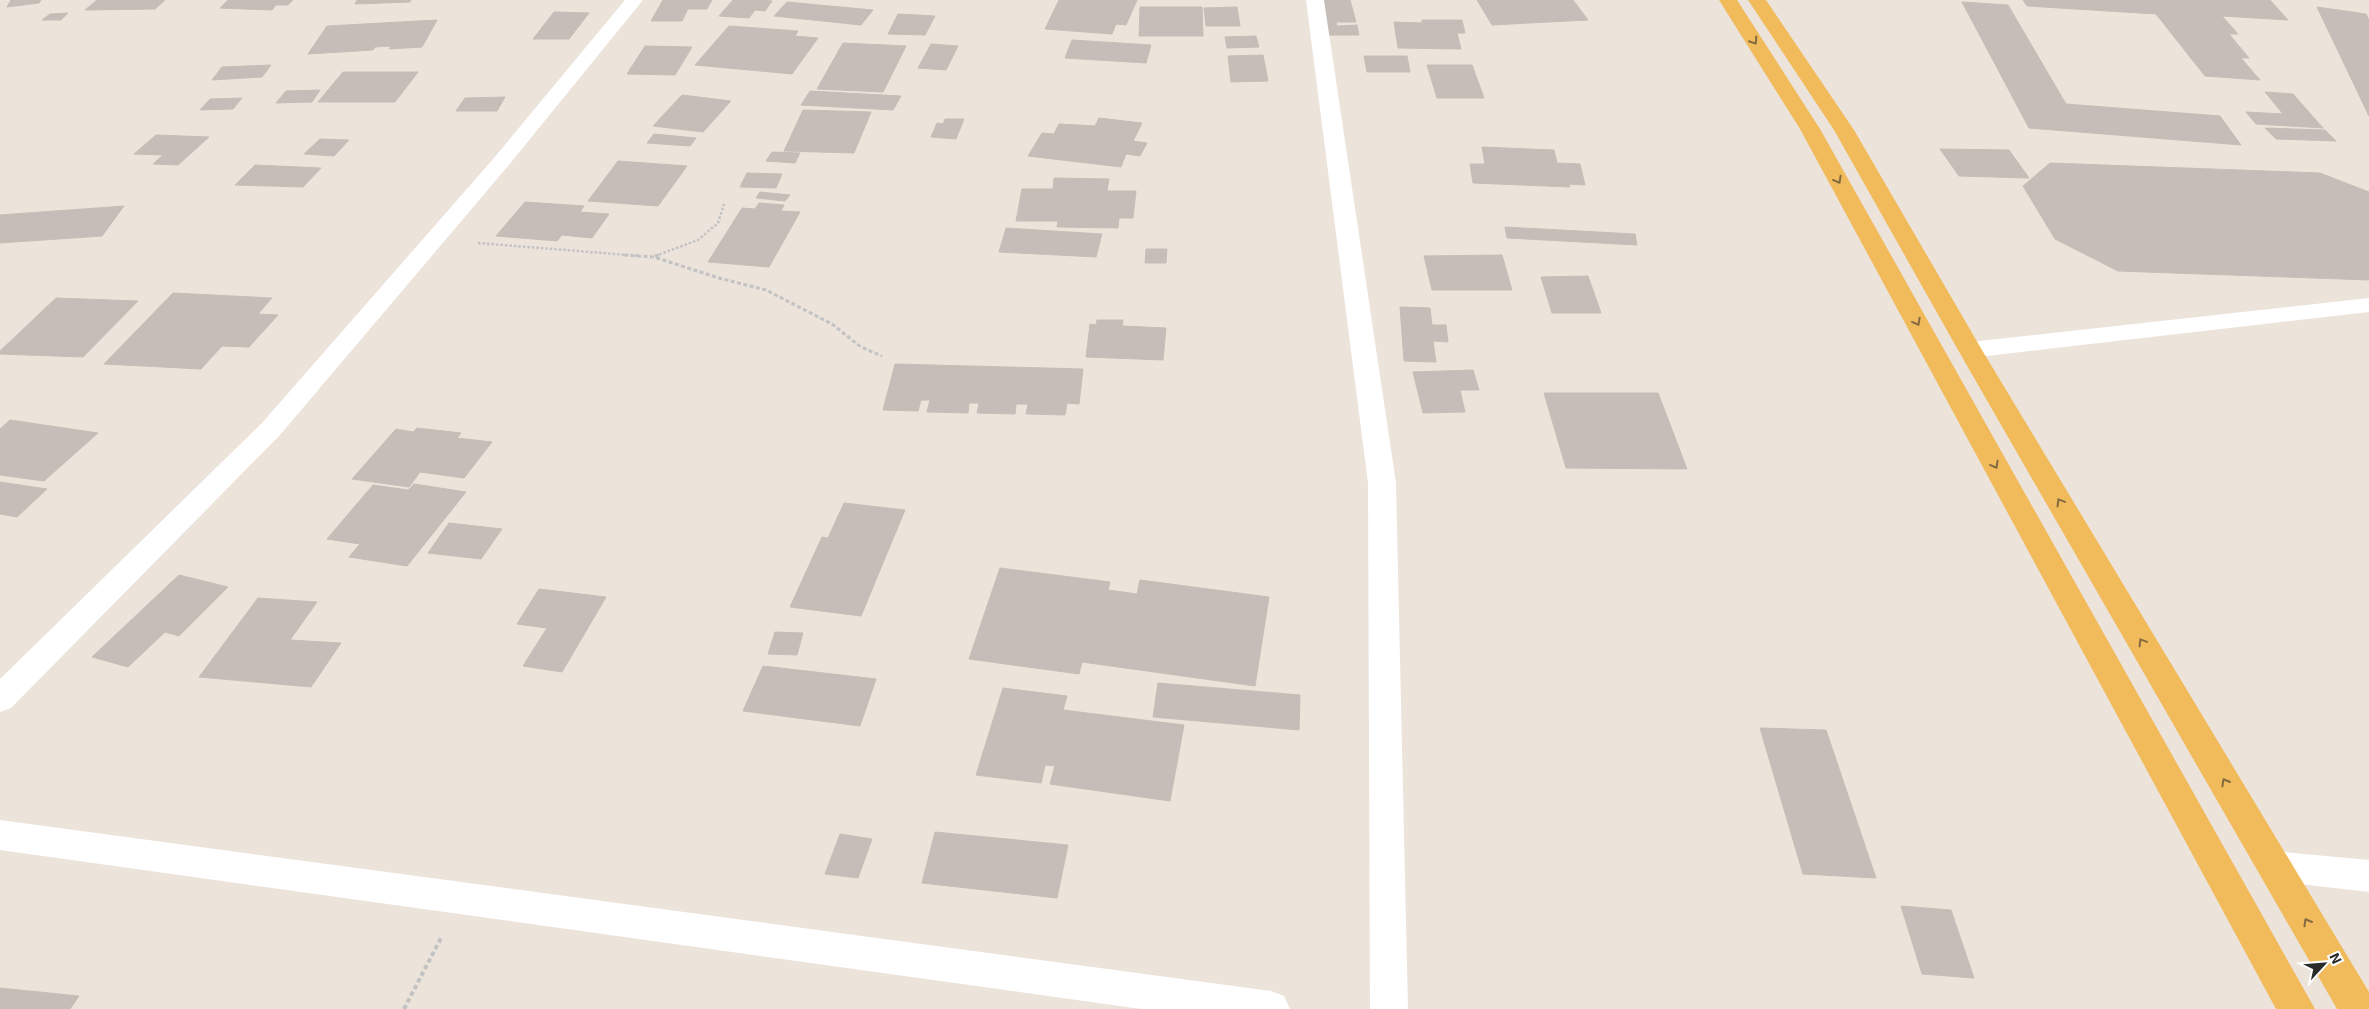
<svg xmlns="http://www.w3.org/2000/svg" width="2369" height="1009" font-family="'Exo 2',sans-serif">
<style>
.building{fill:#c4bdb8;stroke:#c7beb5}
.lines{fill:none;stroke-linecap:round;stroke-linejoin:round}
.path-far2{stroke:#c3c3c3;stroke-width:2.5;stroke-dasharray:2.5 2;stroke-linecap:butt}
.path-far1{stroke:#c3c3c3;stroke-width:3;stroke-dasharray:4 2.5;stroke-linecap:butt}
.path{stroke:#c3c3c3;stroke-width:4;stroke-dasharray:4.5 3;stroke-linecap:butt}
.minor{fill:#fff;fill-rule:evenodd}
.major{fill:#f1bb5b;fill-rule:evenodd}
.oneway{stroke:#846b40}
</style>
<rect width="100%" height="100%" fill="#ece3db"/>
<path class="building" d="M11,0H41L39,3L7,7Z
M97,0H165L155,9L85,10Z
M228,0H293L288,5H276L272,10L220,8Z
M357,0H411L410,2L355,4Z
M663,0H712L707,9H688L682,21H651Z
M733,0H756L772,1L765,11L755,10L749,18L719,16Z
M1059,0H1137L1126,25L1116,24L1112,34L1045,29Z
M1317,0H1350L1356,22H1336L1337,26L1357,25L1359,35H1325Z
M1477,0H1573L1588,20L1492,25Z
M2023,0H2270L2288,20L2222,16L2238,34H2229L2249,58H2241L2260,80L2205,76L2156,14L2027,6Z
M787,2L873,10L861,25L774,16Z
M1962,2L2008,5L2066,104L2220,116L2241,145L2029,128Z
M1140,7H1202L1203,36H1139Z
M1237,7L1240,26H1206L1204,8Z
M2317,7L2366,14L2369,20V116Z
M554,12L589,13L569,39H533Z
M68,13L61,20H42L50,14Z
M898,14L935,16L925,35L888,34Z
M437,20L422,47L389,49L391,46L375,47L373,50L308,54L327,26Z
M1422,20H1462L1465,33H1457L1461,49L1398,48L1394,22L1422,23Z
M729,26L798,31L795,36L818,38L792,74L695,65Z
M1256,36L1259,47L1227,48L1225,37Z
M1072,40L1151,45L1146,63L1065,58Z
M843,43L906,46L883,92L817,89Z
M931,44L958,46L946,70L918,68Z
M645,46L692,47L675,75L627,74Z
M1263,55L1268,81L1231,82L1228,56Z
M1364,56H1407L1410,72H1367Z
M271,65L262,77L212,80L222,67Z
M1427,65H1472L1484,98H1437Z
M343,72H418L395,102H318Z
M320,90L312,102L276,103L286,91Z
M810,91L901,96L893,110L801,105Z
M2265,92L2293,94L2323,128L2256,124L2246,112L2283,114Z
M682,95L731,101L703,132L653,126Z
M505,97L497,111H456L465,98Z
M242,98L233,109L200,110L210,99Z
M803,110L871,112L854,153L784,151Z
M1099,118L1142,123L1133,141L1147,143L1140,156L1126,154L1121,167L1028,156L1042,133L1054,134L1059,124L1095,126Z
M945,119H964L956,139L931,137L937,123L943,124Z
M2265,128L2325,130L2336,141L2276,139Z
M654,134L696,138L690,146L647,143Z
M156,135L209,137L178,165L153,164L163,155L134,154Z
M320,139L349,140L334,156L304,154Z
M1482,147L1554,150L1557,163L1580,164L1585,185L1569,184L1570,187L1473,183L1470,164H1485Z
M1940,149L2009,150L2029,178L1959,176Z
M772,152L800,153L795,163L766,161Z
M618,161L687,166L658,206L588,201Z
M2050,163L2320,173L2369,192V280L2118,271L2055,239L2023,186Z
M255,165L321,168L303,187L235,185Z
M747,173L782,174L776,188L740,187Z
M1054,178L1109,179L1107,191H1136L1133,218H1119L1118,228L1057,227L1058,221H1016L1022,189H1053Z
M760,192L790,195L785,201L756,198Z
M525,202L584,206L580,212L609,214L592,238L562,235L557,241L496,236Z
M759,203L784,205L781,211L800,212L769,267L708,262L742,208L755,209Z
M124,206L102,236L0,243V215Z
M1505,227L1635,234L1637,245L1507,238Z
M1006,228L1102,234L1096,257L999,252Z
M1146,249H1167L1166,263H1145Z
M1502,255L1512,290H1432L1424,256Z
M1588,276L1601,313H1552L1541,277Z
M173,293L272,298L258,314L278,315L249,347L222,346L201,369L104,364Z
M56,298L138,301L83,357L0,354V351Z
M1400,307L1430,308L1432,325H1446L1448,342L1433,341L1436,362L1404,361Z
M1097,320H1123L1122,326L1166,328L1163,360L1086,357L1090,324L1096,325Z
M895,364L1083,369L1079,404L1067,403L1065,415L1026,414L1028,404H1016L1015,414L977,413L979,403H969L968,413L927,412L930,400H921L918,411L883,410Z
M1473,370L1479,390H1460L1465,412L1423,413L1413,372Z
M1544,393H1658L1687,469L1566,468Z
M10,420L98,433L44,481L0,475V429Z
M417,428L461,433L457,438L492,442L464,478L420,472L409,487L352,479L396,429L413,432Z
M0,482L47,489L17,517L0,514Z
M414,484L466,492L407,566L349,557L360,544L327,539L373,485L408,490Z
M844,503L905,510L861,616L790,607L822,537L828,538Z
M449,523L502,529L481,559L428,553Z
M1000,568L1110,582L1108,590L1137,594L1140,580L1269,597L1255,686L1082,662L1079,674L969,659Z
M179,575L228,587L179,636L165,632L128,667L92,657Z
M539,589L606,597L562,672L523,666L547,628L517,624Z
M258,598L317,602L290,640L341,643L311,687L199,677Z
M775,632L803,633L797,655L768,654Z
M763,666L876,679L860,726L743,711Z
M1158,683L1300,695L1299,730L1153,717Z
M1003,688L1067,696L1063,710L1184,725L1170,801L1050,784L1055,766L1045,765L1041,783L976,775Z
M1760,728L1826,730L1876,878L1803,874Z
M935,832L1068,845L1057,898L922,883Z
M840,834L872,839L858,878L825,874Z
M1901,906L1951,910L1974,978L1922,974Z
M0,988L79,996L70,1009H0Z"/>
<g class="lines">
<path class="path-far2" d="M478,243L640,256
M655,256L698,240L718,223L724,204"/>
<path class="path-far1" d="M624,255L654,257L719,278L766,290L832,324L861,347L882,356
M655,256L659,255"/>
<path class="path" d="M404,1009L441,938"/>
<path class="minor" d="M625,0H643L508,166L280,435L11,708L0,712V679L262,423L494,158Z
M1306,0H1324L1396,483L1408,1009H1370L1368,483Z
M2369,298V312L1970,358L1961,355L1958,350L1961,345L1970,342Z
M0,820L1271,991L1284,996L1290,1009H1141L0,850Z
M2274,851L2369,860V892L2274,881L2262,877L2257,866L2262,855Z"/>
<path class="major" d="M1719,0H1737L1820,129L2315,1009H2276L1800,129Z
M1748,0H1766L1854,130L1982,350L2369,992V1009H2337L1958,350L1834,130Z"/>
</g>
<defs><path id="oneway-chevron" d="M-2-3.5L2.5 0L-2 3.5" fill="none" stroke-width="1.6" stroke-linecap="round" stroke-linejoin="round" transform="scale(1.25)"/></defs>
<g class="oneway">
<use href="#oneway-chevron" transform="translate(1754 41) rotate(57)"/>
<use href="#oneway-chevron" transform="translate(1838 180) rotate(61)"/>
<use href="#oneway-chevron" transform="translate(1917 322) rotate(61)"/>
<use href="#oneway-chevron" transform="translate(1995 465) rotate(61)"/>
<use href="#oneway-chevron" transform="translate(2060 502) rotate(-121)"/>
<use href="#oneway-chevron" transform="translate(2142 642) rotate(-121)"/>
<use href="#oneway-chevron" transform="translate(2225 782) rotate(-120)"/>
<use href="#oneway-chevron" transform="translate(2307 922) rotate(-120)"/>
</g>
<g transform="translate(2324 964) rotate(64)" stroke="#ffffff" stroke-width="4" paint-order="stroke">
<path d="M0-4L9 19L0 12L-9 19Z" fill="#2a2a2a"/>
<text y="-8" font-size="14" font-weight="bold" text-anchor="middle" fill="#2a2a2a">N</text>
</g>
</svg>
